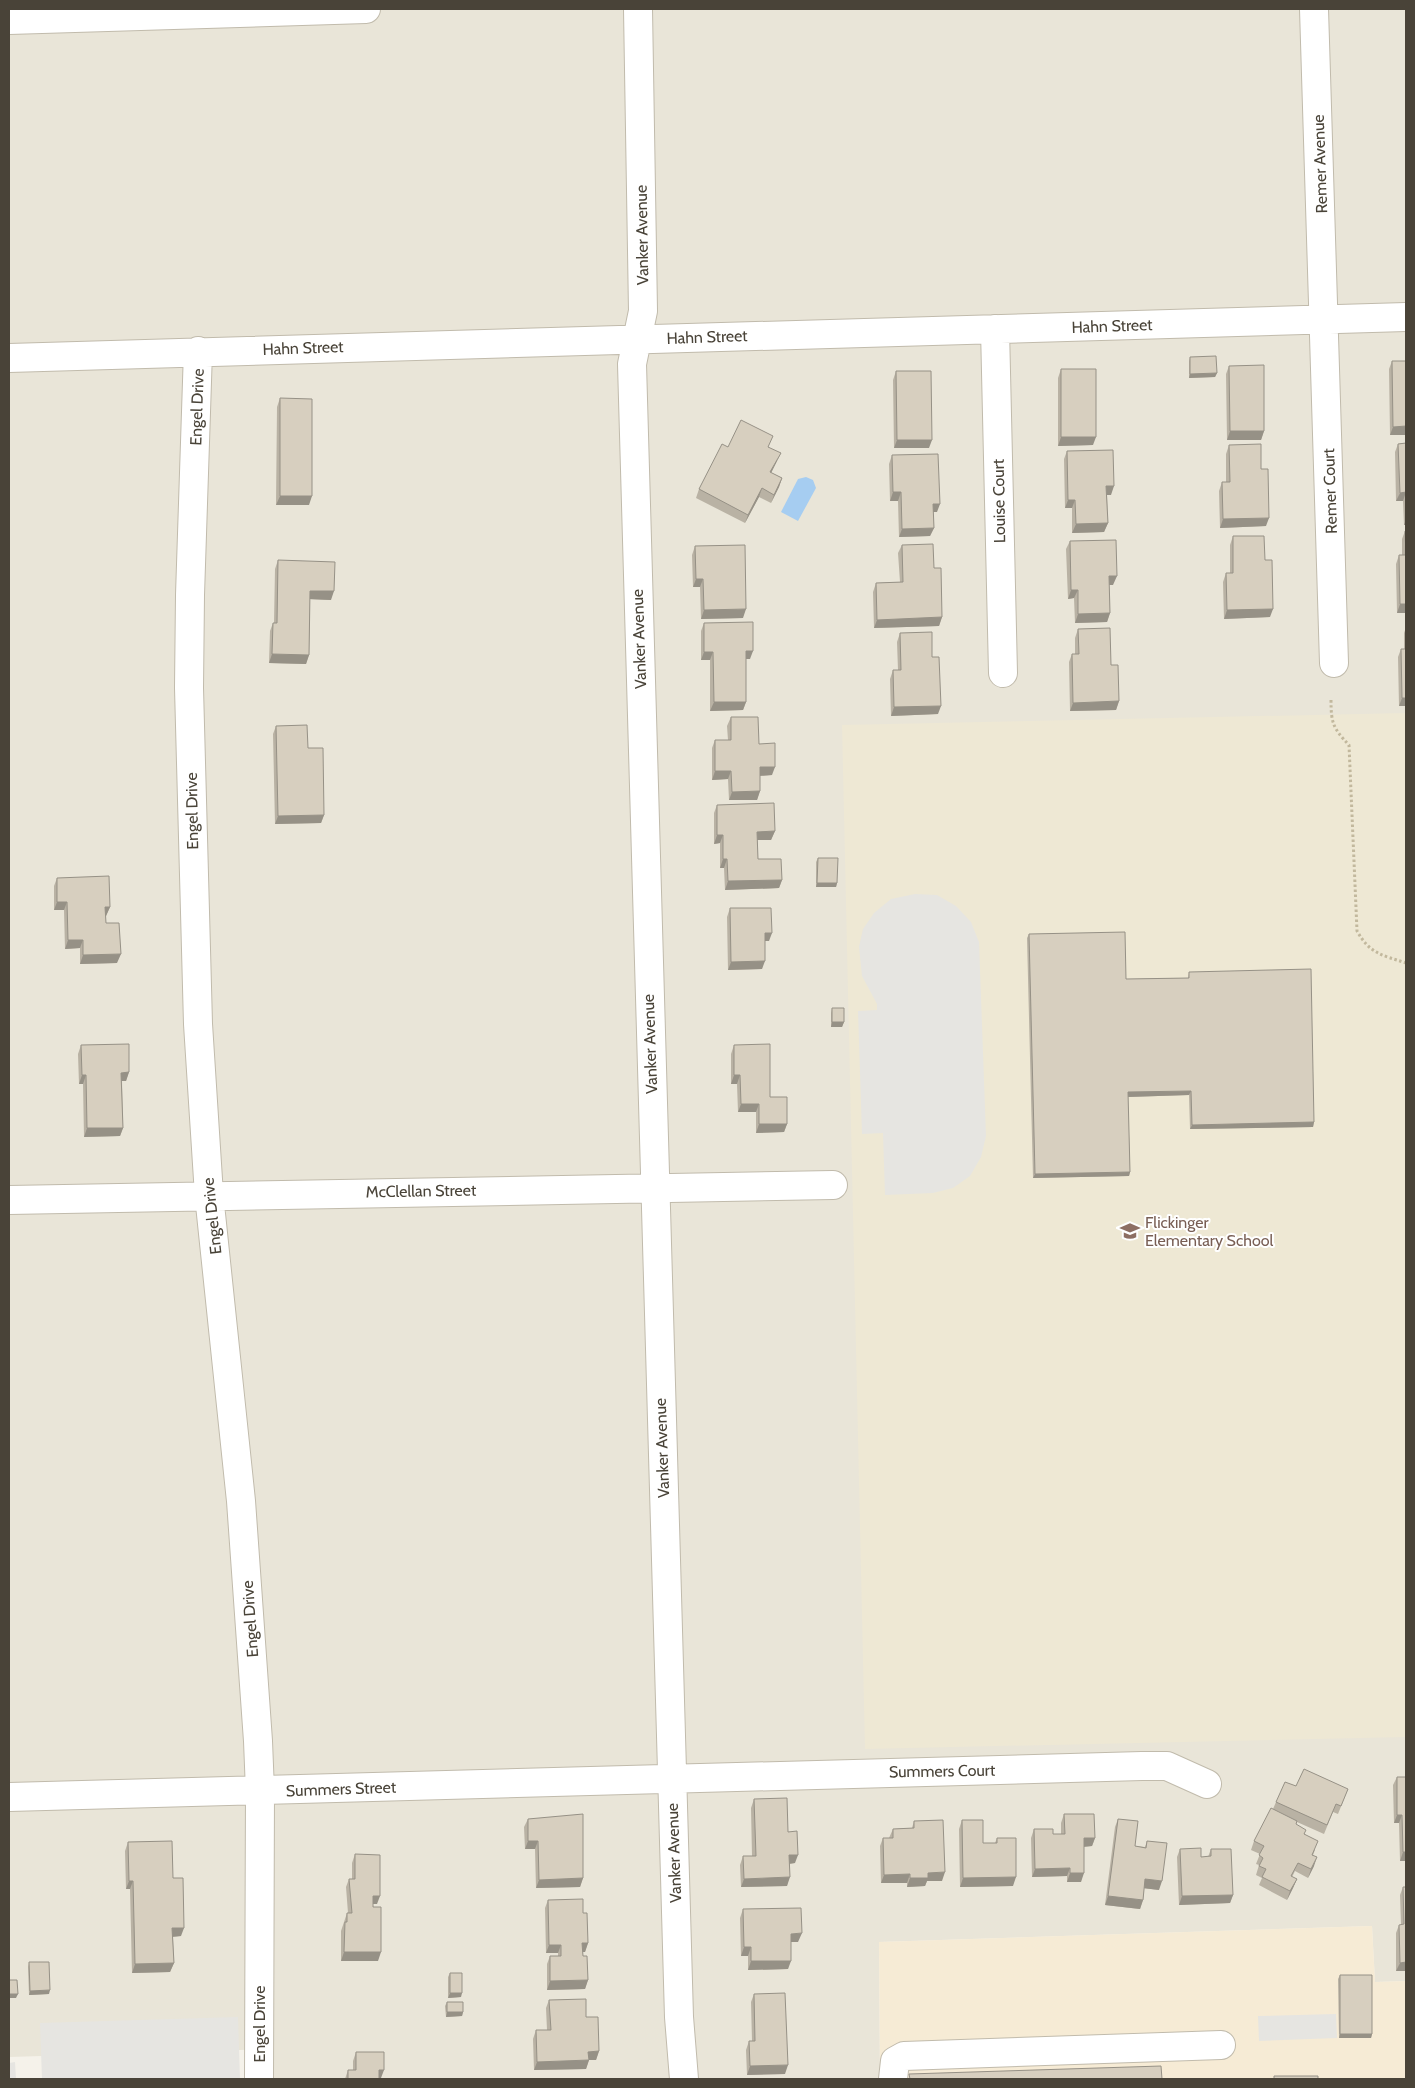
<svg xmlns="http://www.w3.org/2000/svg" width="1415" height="2088" font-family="Cabin,sans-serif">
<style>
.residential{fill:#e9e5d8}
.commercial{fill:#f6ebd5}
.education{fill:#eee8d4}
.parking{fill:#e6e5e1}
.water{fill:#a6cdf1}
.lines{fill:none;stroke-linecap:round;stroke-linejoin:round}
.minor-casing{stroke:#c1bbac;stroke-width:30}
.path{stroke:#c2b89d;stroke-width:3;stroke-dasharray:2.5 2.5;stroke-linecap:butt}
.minor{stroke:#fff;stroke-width:28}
.wall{fill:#b9b2a4}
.shaded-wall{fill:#969186}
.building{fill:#d7cfbf;stroke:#969186}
.labels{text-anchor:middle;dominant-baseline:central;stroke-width:4;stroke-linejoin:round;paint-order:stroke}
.street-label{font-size:16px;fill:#494338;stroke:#fff}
.education-label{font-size:16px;fill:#785e54;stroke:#fff;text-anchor:start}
</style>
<rect width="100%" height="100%" fill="#f5f2ea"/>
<path class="residential" d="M9,9H1406V1981L1375,1982L1372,1926L879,1942L880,2079H274V2049L9,2057Z"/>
<path class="commercial" d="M1372,1926L1375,1982L1406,1981V2079H880L879,1942Z"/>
<path class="education" d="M1406,713V1737L865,1749L842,725Z"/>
<path class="parking" d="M915,894L937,895L956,906L971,922L979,942L986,1136L981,1157L970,1176L953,1188L933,1193L885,1195L883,1133L862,1134L858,1011L877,1010V1004L862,976L859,947L863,929L874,913L891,899Z
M1336,2014L1337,2038L1259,2041L1258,2016Z
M238,2017L240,2079H25H42L40,2023Z
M15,2062L16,2079H9V2063Z"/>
<path class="water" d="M806,477L813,480L816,488L798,521L781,512L798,479Z"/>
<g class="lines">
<defs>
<path id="minor" d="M638,9L643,311L632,364L679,2017L684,2079
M1314,9L1334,663
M9,20L366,9
M995,329L1003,673
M198,351L190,595L189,688L198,1024L209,1195L241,1501L258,1741L260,1791L259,2079
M9,358L1406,317
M9,1200L833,1185
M9,1797L1142,1766H1167L1207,1784
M893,2079L895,2061L904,2056L1221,2045"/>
</defs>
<use href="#minor" class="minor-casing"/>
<path class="path" d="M1331,700C1331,723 1333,728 1349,745L1357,931C1370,954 1382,955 1406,963"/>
<use href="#minor" class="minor"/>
</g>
<path class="wall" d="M1190,357L1217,373L1215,377L1189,378V361Z
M1392,361H1406V435H1390L1389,369Z
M1229,366L1264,431L1261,440H1227L1226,374Z
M1061,369L1093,445L1058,446V378Z
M896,371L929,448H894L893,380Z
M280,398L309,505H276L277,407Z
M1406,443V525H1404L1403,501H1396L1395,452L1398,444Z
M1229,445L1266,526L1220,528L1219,491L1222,482H1226V454Z
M728,447H769L777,461L771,473L782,478L779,487L771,503L759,497L745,523L696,498L699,489Z
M1067,451L1111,495H1107L1108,523L1104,532L1072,533V508H1065L1064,459Z
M892,455L937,512H933L934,528L930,536L899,537L898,501H890L889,464Z
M1405,531H1406V613H1397L1396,564L1399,555H1402V539Z
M1233,536L1265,560L1270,617L1224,619L1223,582L1226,573H1230V545Z
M1070,541L1113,585H1109L1110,613L1107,622L1075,623L1074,598L1068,599L1066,549Z
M902,545L934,568L942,617L939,626L874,628L873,592L876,583L900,582L898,553Z
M695,546L743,618L701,619L700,587H693L692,555Z
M278,560L331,600L310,599L309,655L306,664L269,663L270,631L273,623H274L275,569Z
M704,623L750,659H746V702L743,710L710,711V660H701V631Z
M1406,627V706H1399L1398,657L1401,649H1404V633Z
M1078,629L1111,665L1119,701L1116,710L1070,711L1069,662L1072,654H1075V638Z
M900,633L932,657L938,714L891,716L890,679L893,670H898L897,642Z
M731,717L759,744L772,775L760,776V791L757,800H729L728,779L712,780V748L715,740H728L727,726Z
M276,726L308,748L324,815L321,823L275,824L273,734Z
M717,805L775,831L771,840H757L758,859L782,880L779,888L725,890L724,868H720V843L714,844V813Z
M818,858L837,883L836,887H816V862Z
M57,878L110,907L106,916H105L106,923L117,963L80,964V948L65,949L64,910H54V886Z
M730,908L769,941H765L762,969L728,970L727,917Z
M1029,934L1126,979L1188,978L1189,972L1314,1122L1313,1127L1190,1129L1189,1095L1128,1097L1130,1172L1129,1176L1033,1178L1027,938Z
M832,1008L844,1022L842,1027H831V1013Z
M81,1045L129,1072L126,1081H122L123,1128L120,1136L84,1137L83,1084H79L78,1054Z
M734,1045L770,1097L787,1124L784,1132L756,1133V1112H738L737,1084H731V1054Z
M1397,1777H1406V1861H1400L1399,1823H1394L1393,1785Z
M1296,1786L1348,1789L1338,1814L1333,1812L1324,1834L1297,1822L1296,1824L1305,1834L1315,1850L1313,1855L1314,1866L1308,1878L1295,1871L1292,1877L1297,1879L1293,1888L1287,1900L1259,1885L1262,1878L1256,1875L1259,1865L1256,1864L1260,1854L1251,1850L1254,1841L1273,1809L1276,1802Z
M754,1799L788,1832L795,1863L790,1864L787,1886L741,1887L740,1865L743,1856H752L751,1808Z
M1064,1814L1095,1838L1092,1846L1084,1847L1081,1882H1067V1876L1032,1877L1031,1838L1034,1829L1053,1834H1061V1823Z
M528,1819L583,1878L580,1887L536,1888L535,1849H525L524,1827Z
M1118,1819L1135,1846L1145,1847L1147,1841L1159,1890L1144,1888L1143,1900L1140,1909L1105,1905L1115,1827Z
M962,1820L983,1843H995L997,1838L1013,1886L960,1887L959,1829Z
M914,1821L942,1881H927L925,1886L907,1887V1883H881L880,1846L883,1838H889L893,1829L912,1828Z
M128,1842L173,1878L181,1936L173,1937L174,1963L170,1972L132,1973L130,1889H126L125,1851Z
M1180,1849L1201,1857H1208L1211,1849L1233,1895L1230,1903L1179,1905L1177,1857Z
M355,1854L377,1904H373L378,1961H341V1931L347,1913H348L346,1887L349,1879H352V1863Z
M1403,1887H1406V1971H1396V1933L1399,1925H1401L1400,1895Z
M548,1900L583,1913L588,1943L585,1952H583V1956L588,1980L585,1989L547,1990V1964L550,1956H558V1953H546L545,1908Z
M743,1909L798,1942H791L788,1969L748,1970V1956H741L740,1918Z
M29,1962L49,1994L29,1995L28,1967Z
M450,1973L461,1997L448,1998V1977Z
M1340,1975L1372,2034L1371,2038H1339L1338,1979Z
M754,1994L785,2074L747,2075L746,2050L749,2041H752L751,2002Z
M549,2000L586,2017L599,2051L596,2060H589L586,2069L534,2070L533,2039L536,2030H547L546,2008Z
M447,2002L463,2012L462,2016L446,2017L445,2006Z
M356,2052L381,2078H379V2079H345L348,2070H353V2061Z"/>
<path class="shaded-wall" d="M1217,373L1215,377L1189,378L1190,374Z
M1406,426V435H1390L1393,427Z
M1230,431H1264L1261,440H1227Z
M1061,437H1096L1093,445L1058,446Z
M897,440H932L929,448H894Z
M781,453L767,481L770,472Z
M782,478L779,487L771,503L774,495Z
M1106,486H1114L1111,495H1103Z
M762,488L759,497L745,523L748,515Z
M893,492H901L898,501H890Z
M1406,492L1403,501H1396L1400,493Z
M280,496H312L309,505H276Z
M1068,500H1075L1072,508H1065Z
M933,504H940L937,512H930Z
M1269,518L1266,526L1220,528L1223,519Z
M1406,519V525H1404Z
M1108,523L1104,532L1072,533L1076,524Z
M934,528L930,536L899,537L902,529Z
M1109,576H1117L1113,585H1106Z
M696,579H703L700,587H693Z
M1071,590H1078L1074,598L1068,599Z
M310,591H334L331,600L307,599Z
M1400,604H1406V613H1397Z
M746,609L743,618L701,619L704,610Z
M1273,609L1270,617L1224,619L1227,610Z
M1110,613L1107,622L1075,623L1078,614Z
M942,617L939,626L874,628L877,620Z
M746,651H753L750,659H742Z
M704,652H713L710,660H701Z
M272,654L309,655L306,664L269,663Z
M1402,698H1406V706H1399Z
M1119,701L1116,710L1070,711L1073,703Z
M714,702H746L743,710L710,711Z
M941,706L938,714L891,716L894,707Z
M760,767H775L772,775L756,776Z
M715,771H731L728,779L712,780Z
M760,791L757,800H729L732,792Z
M324,815L321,823L275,824L278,816Z
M775,831L771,840H754L757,832Z
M717,835H723L720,843L714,844Z
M723,859H727L724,868H720Z
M782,880L779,888L725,890L728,881Z
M817,883H837L836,887H816Z
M57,902H67L64,910H54Z
M105,907H110L106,916H102Z
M765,933H772L769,941H762Z
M68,940H83L80,948L65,949Z
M121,954L117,963L80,964L83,955Z
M765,961L762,969L728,970L731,962Z
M832,1022H844L842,1027H831Z
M129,1072L126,1081H118L121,1073Z
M82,1075H86L83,1084H79Z
M734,1075H740L737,1084H731Z
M1191,1091L1189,1095L1127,1097L1128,1092Z
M741,1104H759L756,1112H738Z
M1314,1122L1313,1127L1190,1129L1192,1125Z
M759,1124H787L784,1132L756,1133Z
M87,1128H123L120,1136L84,1137Z
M1130,1172L1129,1176L1033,1178L1035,1174Z
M1397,1815H1402L1399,1823H1394Z
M1084,1838H1095L1092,1846L1080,1847Z
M528,1841H538L535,1849H525Z
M1403,1852H1406V1861H1400Z
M789,1855H798L795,1863L786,1864Z
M1317,1857L1314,1866L1308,1878L1311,1869Z
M1070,1868L1067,1876L1032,1877L1035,1869Z
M945,1872L942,1881H927L925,1886L907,1887L910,1878L928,1873Z
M1070,1873H1084L1081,1882H1067Z
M910,1874L907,1883H881L884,1875Z
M790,1877L787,1886L741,1887L744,1879Z
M1016,1877L1013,1886L960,1887L963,1878Z
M583,1878L580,1887L536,1888L539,1880Z
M1145,1879L1162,1881L1159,1890L1142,1888Z
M1297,1879L1293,1888L1287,1900L1290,1891Z
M129,1881H133L130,1889H126Z
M1233,1895L1230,1903L1179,1905L1182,1896Z
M373,1896H380L377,1904H370Z
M1108,1896L1143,1900L1140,1909L1105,1905Z
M172,1928H184L181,1936L169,1937Z
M802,1933L798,1942H788L791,1934Z
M582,1943H588L585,1952H579Z
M549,1945H561L558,1953H546Z
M744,1947H751L748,1956H741Z
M344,1952H381L378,1961H341Z
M751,1961H791L788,1969L748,1970Z
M1406,1962V1971H1396L1400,1963Z
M174,1963L170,1972L132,1973L135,1964Z
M588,1980L585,1989L547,1990L550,1981Z
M50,1990L49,1994L29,1995L30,1991Z
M450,1993H462L461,1997L448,1998Z
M9,1994H18L16,1998H9Z
M447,2012H463L462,2016L446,2017Z
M1340,2034H1372L1371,2038H1339Z
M599,2051L596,2060H585L588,2052Z
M589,2060L586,2069L534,2070L537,2062Z
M788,2065L785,2074L747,2075L750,2066Z
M379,2070H384L381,2078H376Z"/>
<path class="building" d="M1216,356L1217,373L1190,374V357Z
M1392,361H1406V426L1393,427Z
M1264,365V431H1230L1229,366Z
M1061,369H1096V437H1061Z
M896,371H931L932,440H897Z
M280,398L312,399V496H280Z
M741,420L773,436L768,447L781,453L770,472L782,478L774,495L762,488L748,515L699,489L722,444L728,447Z
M1406,443V492L1400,493L1398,444Z
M1261,444V469H1268L1269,518L1223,519L1222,482H1230L1229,445Z
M1113,450L1114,486H1106L1108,523L1076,524L1075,500H1068L1067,451Z
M938,454L940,504H933L934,528L902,529L901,492H893L892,455Z
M1405,531H1406V604H1400L1399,555H1406Z
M1233,536H1264L1265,560H1272L1273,609L1227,610L1226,573H1233Z
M1116,540L1117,576H1109L1110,613L1078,614V590H1071L1070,541Z
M933,544L934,568H941L942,617L877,620L876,583L903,582L902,545Z
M745,545L746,609L704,610L703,579H696L695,546Z
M278,560L335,562L334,591H310L309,655L272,654L273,623H277Z
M753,622V651H746V702H714L713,652H704V623Z
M1110,628L1111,665H1118L1119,701L1073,703L1072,654H1079L1078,629Z
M932,632V657H939L941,706L894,707L893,670H901L900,633Z
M1401,649H1406V698H1402Z
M731,717H758L759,744L775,743V767H760V791L732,792L731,771H715V740H731Z
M307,725L308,748H323L324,815L278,816L276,726Z
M774,803L775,831L757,832L758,859H781L782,880L728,881L727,859H723V835H717V805Z
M818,858H838L837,883H817Z
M109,876L110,907H105L106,923H119L121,954L83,955V940H68L67,902H57V878Z
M730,908H771L772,933H765V961L731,962Z
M1125,932L1126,979L1189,978V972L1311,969L1314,1122L1192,1125L1191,1091L1128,1092L1130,1172L1035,1174L1029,934Z
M832,1008H844V1022H832Z
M129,1044V1072L121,1073L123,1128H87L86,1075H82L81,1045Z
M770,1044V1097H787V1124H759V1104H741L740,1075H734V1045Z
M1304,1769L1348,1789L1341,1806L1336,1804L1327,1825L1276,1802L1285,1782L1296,1786Z
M1397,1777H1406V1852H1403L1402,1815H1397Z
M787,1798L788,1832L797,1831L798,1855H789L790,1877L744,1879L743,1856H756L754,1799Z
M1271,1808L1297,1821L1296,1824L1306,1830L1304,1834L1318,1841L1312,1855L1317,1857L1311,1869L1298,1863L1291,1876L1297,1879L1290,1891L1262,1877L1266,1869L1259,1866L1263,1858L1259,1855L1264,1846L1254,1841Z
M583,1814V1878L539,1880L538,1841H528V1819Z
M1064,1814H1094L1095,1838H1084V1873H1070V1868L1035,1869L1034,1829H1053V1834H1065Z
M1118,1819L1138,1821L1135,1846L1146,1848L1147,1841L1167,1843L1162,1881L1145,1879L1143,1900L1108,1896Z
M943,1820L945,1872L928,1873V1878H910V1874L884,1875L883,1838H893V1829L914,1828V1821Z
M962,1820H983V1843H997V1838H1016V1877L963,1878Z
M172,1841L173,1878H183L184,1928H172L174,1963L135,1964L133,1881H129L128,1842Z
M1201,1848V1857L1211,1856V1849H1231L1233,1895L1182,1896L1180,1849Z
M355,1854L380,1855V1896H373V1907H381V1952H344L345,1922H347V1913H352L349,1879H355Z
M1403,1887H1406V1962L1400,1963L1399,1925L1404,1924Z
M583,1899V1913H587L588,1943H582L583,1956H587L588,1980L550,1981V1956H561V1945H549L548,1900Z
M801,1908L802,1933L791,1934V1961H751V1947H744L743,1909Z
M29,1962H49L50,1990L30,1991Z
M450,1973H462V1993H450Z
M1340,1975H1372V2034H1340Z
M9,1980H17L18,1994H9Z
M785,1993L788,2065L750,2066L749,2041H755L754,1994Z
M586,1999V2017H598L599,2051L588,2052L589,2060L537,2062L536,2030H551L549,2000Z
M447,2002H463V2012H447Z
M356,2052H384V2070H379V2079H348V2070H356Z
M1161,2066L1162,2079H910L909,2074Z
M1274,2076H1318V2079H1274Z"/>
<defs>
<symbol id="school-bare" viewBox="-9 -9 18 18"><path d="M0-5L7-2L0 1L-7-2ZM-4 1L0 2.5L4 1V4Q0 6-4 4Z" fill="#8d6e63" stroke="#fff" stroke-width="2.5" paint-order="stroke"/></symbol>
</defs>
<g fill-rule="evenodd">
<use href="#school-bare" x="1116" y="1217" width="28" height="28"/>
</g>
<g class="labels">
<g class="street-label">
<text transform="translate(1320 164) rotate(-92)">Remer Avenue</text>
<text transform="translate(642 235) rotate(-91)">Vanker Avenue</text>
<text transform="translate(1112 326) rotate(-2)">Hahn Street</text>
<text transform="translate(707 337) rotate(-2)">Hahn Street</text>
<text transform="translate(303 348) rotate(-2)">Hahn Street</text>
<text transform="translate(197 407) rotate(-88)">Engel Drive</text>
<text transform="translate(1330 491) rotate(-92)">Remer Court</text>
<text transform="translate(999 501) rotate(-91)">Louise Court</text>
<text transform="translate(639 639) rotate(-92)">Vanker Avenue</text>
<text transform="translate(192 811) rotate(-91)">Engel Drive</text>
<text transform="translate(650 1044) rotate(-92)">Vanker Avenue</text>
<text transform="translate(421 1191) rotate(-1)">McClellan Street</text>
<text transform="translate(212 1216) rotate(-96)">Engel Drive</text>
<text transform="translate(662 1448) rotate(-92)">Vanker Avenue</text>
<text transform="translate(250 1619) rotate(-94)">Engel Drive</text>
<text transform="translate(942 1771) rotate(-1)">Summers Court</text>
<text transform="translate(341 1789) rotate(-2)">Summers Street</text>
<text transform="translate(674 1853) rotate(-92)">Vanker Avenue</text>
<text transform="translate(259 2024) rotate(-90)">Engel Drive</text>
</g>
<g class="education-label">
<text x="1145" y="1222">Flickinger<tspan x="1145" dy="18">Elementary School</tspan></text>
</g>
</g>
<rect width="1415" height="2088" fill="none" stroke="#494338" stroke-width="20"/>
</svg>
